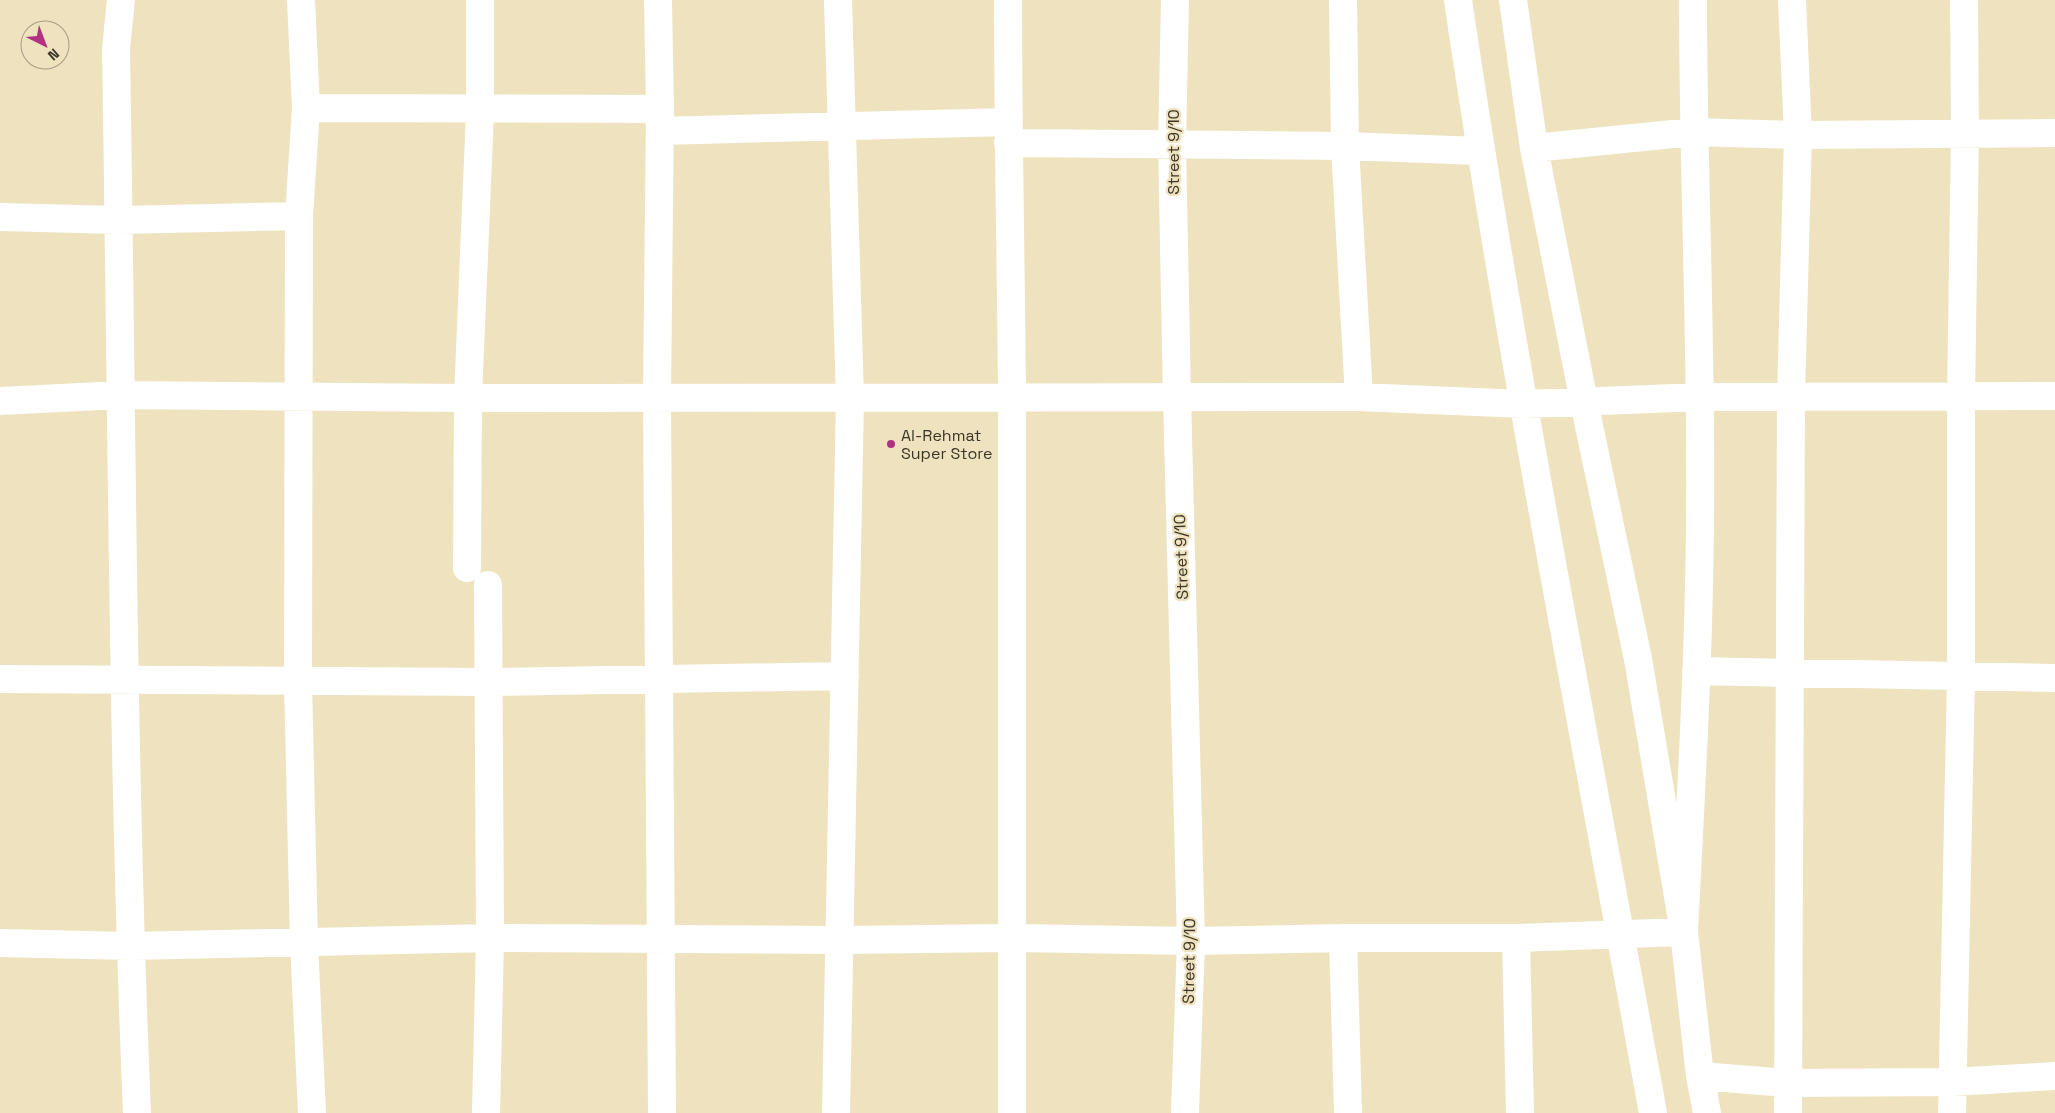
<svg xmlns="http://www.w3.org/2000/svg" width="2055" height="1113" font-family="'Space Grotesk',sans-serif">
<style>
.lines{fill:none;stroke-linecap:round;stroke-linejoin:round}
.street{stroke:#fff;stroke-width:28}
.poi-dot{fill:#b03282;stroke:#eee2bf;stroke-width:2}
.labels{text-anchor:middle;dominant-baseline:central;stroke-width:4.5;stroke-linejoin:round;paint-order:stroke}
.street-label{font-size:16px;fill:#3a3527;stroke:#eee2bf}
.poi-label{font-size:16px;fill:#3a3527;stroke:#eee2bf;text-anchor:start}
</style>
<rect width="100%" height="100%" fill="#eee2bf"/>
<g class="lines">
<path class="street" d="M121,0L116,49C122,404 122,759 137,1113
M301,0L306,108L299,216L298,681L304,943L312,1113
M658,0L660,109L657,398L662,1113
M1008,0C1008,132 1011,265 1012,397C1014,636 1010,874 1012,1113
M1175,0L1172,144L1177,397L1191,941L1185,1113
M1343,0L1345,146L1359,397
M1458,0C1513,373 1586,743 1653,1113
M1513,0L1534,148L1584,402L1638,659L1684,932L1700,1076L1707,1113
M306,108L660,109
M660,131L1008,122
M1008,143L1345,146L1480,151
M1534,148L1693,132L1798,135L2055,133
M0,217L119,220L299,216
M0,401L120,395L468,398L1359,397L1524,404L1700,397L2055,396
M467,568L468,398L480,112V0
M1696,671L2055,678
M0,679L489,682L845,676
M1343,938L1348,1113
M1516,938L1520,1113
M0,943L130,946L490,938L840,940L1010,938L1191,941L1343,938H1516L1684,932C1691,794 1699,657 1700,520C1702,346 1693,173 1693,0
M1700,1076L1788,1083L1952,1082L2055,1076
M486,1113L490,938L488,585
M836,1113L850,398L838,0
M1788,1113L1791,396L1798,135L1792,0
M1952,1113L1961,676V396L1965,134L1964,0"/>
</g>
<circle class="poi-dot" cx="891" cy="444" r="5"/>
<g class="labels">
<g class="street-label">
<text transform="translate(1173 152) rotate(-90)">Street 9/10</text>
<text transform="translate(1181 557) rotate(-92)">Street 9/10</text>
<text transform="translate(1189 961) rotate(-89)">Street 9/10</text>
</g>
<g class="poi-label">
<text x="901" y="435">Al-Rehmat<tspan x="901" dy="18">Super Store</tspan></text>
</g>
</g>
<g transform="translate(45 45) rotate(138)"><circle r="24" fill="#eee2bf" stroke="#a69d82"/>
<path d="M0-4L9 19L0 12L-9 19Z" fill="#b03282"/>
<text y="-8" font-size="14" font-weight="bold" text-anchor="middle" fill="#3a3527">N</text>
</g>
</svg>
